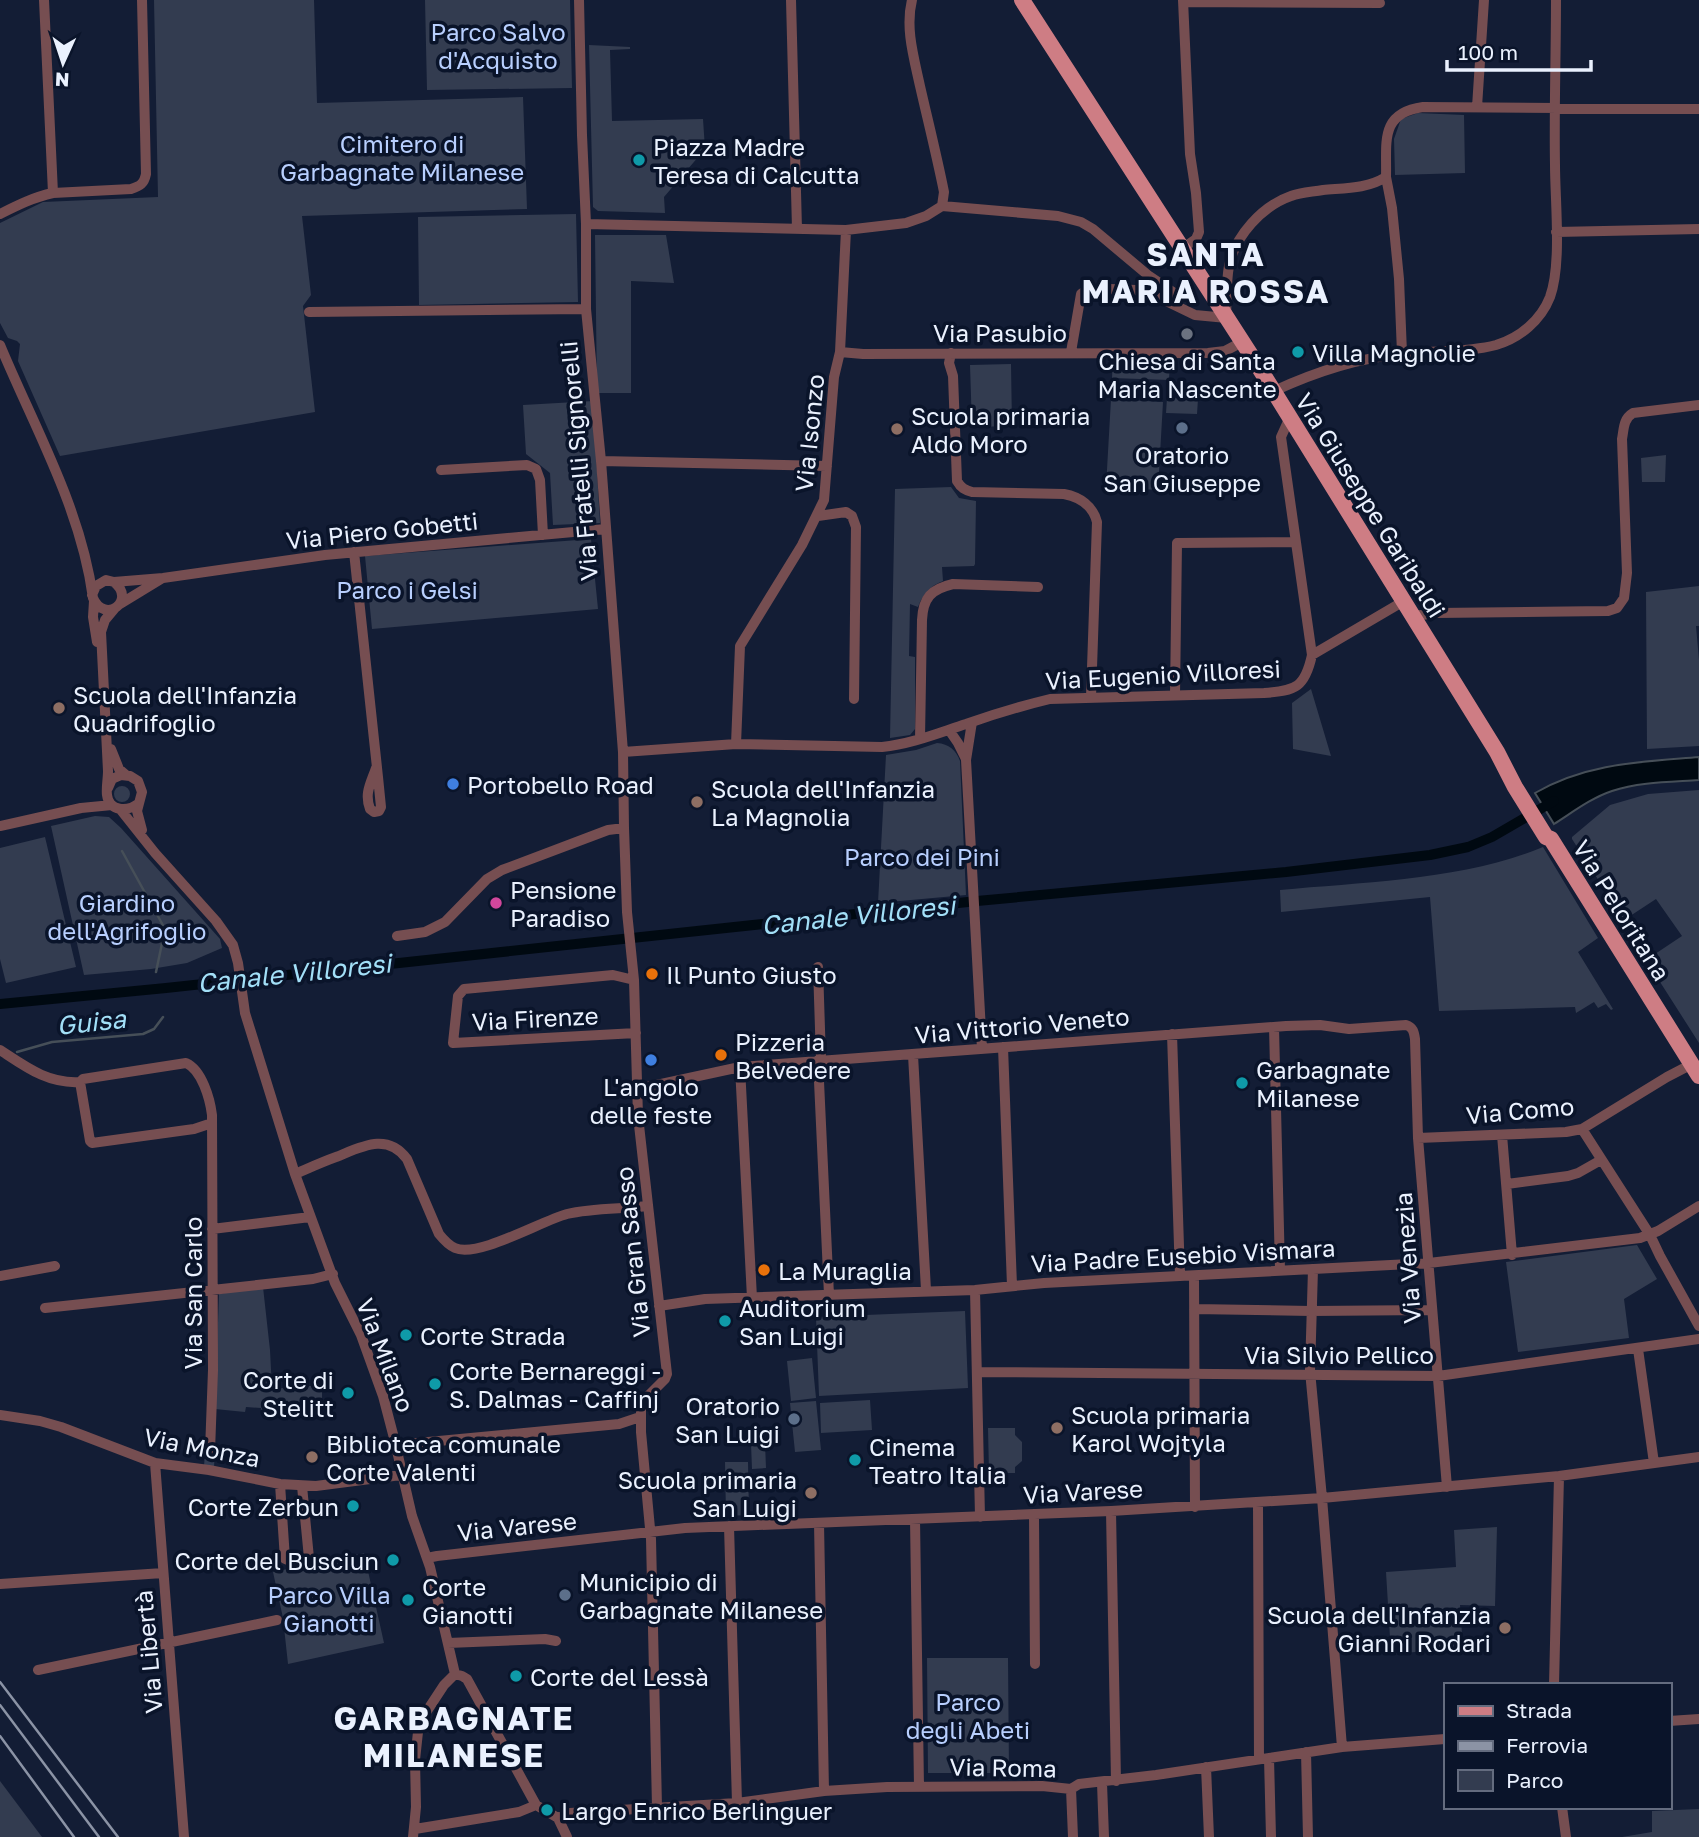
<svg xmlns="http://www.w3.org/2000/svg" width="1699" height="1837" font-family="'Golos Text',sans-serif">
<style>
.green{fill:#333c50}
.water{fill:#000911;stroke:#464f58;stroke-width:2}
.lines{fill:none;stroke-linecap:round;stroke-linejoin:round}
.stream{stroke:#464f58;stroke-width:2.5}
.canal{stroke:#000911;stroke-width:10}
.street-tunnel{stroke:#333d53;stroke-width:10;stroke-dasharray:10 5;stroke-linecap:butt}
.street{stroke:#764e51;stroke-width:10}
.primary{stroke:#ce7d84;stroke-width:16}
.rail{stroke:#8b93a5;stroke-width:2.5}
.culture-dot{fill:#0f9aa8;stroke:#0a142a;stroke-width:2.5}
.worship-dot{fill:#6b7280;stroke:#0a142a;stroke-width:2.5}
.service-dot{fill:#5c6f8a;stroke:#0a142a;stroke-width:2.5}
.education-dot{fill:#8d6e63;stroke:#0a142a;stroke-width:2.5}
.shop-dot{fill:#3f7fe0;stroke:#0a142a;stroke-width:2.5}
.hotel-dot{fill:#d1479c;stroke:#0a142a;stroke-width:2.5}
.food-dot{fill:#e8710a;stroke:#0a142a;stroke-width:2.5}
.labels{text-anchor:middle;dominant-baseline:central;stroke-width:7;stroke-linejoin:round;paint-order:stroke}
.park-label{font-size:24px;fill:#b8cffe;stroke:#0a142a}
.poi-label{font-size:24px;fill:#eaf1fe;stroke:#0a142a;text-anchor:start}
.street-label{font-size:24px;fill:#eaf1fe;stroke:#0a142a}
.water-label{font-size:26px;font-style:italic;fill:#a2dff7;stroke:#0a142a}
.district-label{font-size:32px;font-weight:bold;letter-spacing:2px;fill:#eaf1fe;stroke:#0a142a}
</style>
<rect width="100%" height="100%" fill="#131d35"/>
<path class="green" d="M154,0H314L317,103L523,97L527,209L302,216L311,295L303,306L315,412L60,456L18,361L20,344L17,341L8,338L0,323V223L43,202L158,197Z
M425,0H570L572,88L427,90Z
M589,45L630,47V49L610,50L612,121L703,119L705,149L664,197L665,213L598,211L593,207Z
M1418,113L1464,115L1465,173L1395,175L1394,139L1401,119Z
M576,214L578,302L419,305L418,217Z
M595,235H666L674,283L631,281V393H597Z
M1113,358L1170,360L1169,380L1112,378Z
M1011,364L1012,426L972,427L970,365Z
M1167,398L1198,399L1197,414L1166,413Z
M1111,399L1163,402L1158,490L1106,487Z
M593,401L600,523L553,525L550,473L526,454L523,405Z
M1666,455L1665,482H1642L1641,458Z
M951,487L959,498L976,501L975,564L974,566L942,567L943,581C930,586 923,594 918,607L910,604L909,656L915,657V729L910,735L890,738L895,489Z
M591,539L598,609L372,629L365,556Z
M1699,586V626H1696L1699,660V746L1647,749L1646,592Z
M1311,689L1331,756L1293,749L1292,703Z
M937,743C949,744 956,750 960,761L966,895L878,903L886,755L916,750Z
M114 794a8 8 0 1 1 16 0a8 8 0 1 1-16 0Z
M1699,790V1043L1646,960L1682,936L1656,899L1624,920L1572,839V837L1610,805L1648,794Z
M95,816L109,817L121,828L220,939L222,948L187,963L151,969L84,975L51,826Z
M45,837L76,967L6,983L0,959V848Z
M1543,847L1598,938L1578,952L1613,1009L1611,1010L1606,1004L1598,1008L1594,1002L1576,1013L1575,1007L1439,1011L1430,897L1281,912L1280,890C1365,882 1464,880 1543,847Z
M1637,1245L1657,1279L1624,1299L1629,1338L1518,1352L1506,1262Z
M263,1287L270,1350L272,1389L322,1385V1416L261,1412V1408L246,1407L245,1412L215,1409L219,1294Z
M965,1311L968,1388L819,1396L816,1317Z
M812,1358L816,1398L791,1401L787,1361Z
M870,1400L872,1430L821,1433L820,1403Z
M816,1401L821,1450L795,1452L790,1403Z
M988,1428H1015V1435L1022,1442V1461L1015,1467V1473H989Z
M765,1443L766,1468L752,1469L751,1444Z
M725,1462H748L749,1515L726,1516Z
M1497,1527L1495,1606L1460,1605L1463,1648L1391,1654L1386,1572L1456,1567L1454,1530Z
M364,1553L384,1643L288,1664L283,1618L273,1572Z
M927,1658H1008L1009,1773H928Z
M0,1781L42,1837H0Z
M1699,1809V1837H1622L1652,1832V1811Z"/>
<path class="water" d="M1699,757V780C1670,782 1639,782 1612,791C1591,798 1573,812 1554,824L1535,793C1587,763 1640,762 1699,757Z"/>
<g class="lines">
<path class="stream" d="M122,851L165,929L156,972
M17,1052L52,1042L143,1034L154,1029L163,1017"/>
<path class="canal" d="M0,1004L166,988L977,901L1286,872L1430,855L1468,847L1492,837L1554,801"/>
<path class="street-tunnel" d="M209,1467L210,1451"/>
<path class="street" d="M44,0L53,193
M579,0L582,135L586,224V309L601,461L623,752L624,828L627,912L634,980L638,1116L667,1374L665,1379L642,1402L641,1407V1432L651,1539L657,1807
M791,0L797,229
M912,0C905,28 914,58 920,86C928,121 937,157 944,192L942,206
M1183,0L1190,154L1196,193L1199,232L1196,239L1183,248
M1183,2L1380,3
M1477,107L1484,0
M1386,177L1392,208L1399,279L1402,353
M0,214C18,205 34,197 53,193L131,189C140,186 144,184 146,174L142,0
M586,224L846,230L906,223L926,216L942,206L1058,216L1081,222L1093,229L1149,276L1177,295
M1556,232L1699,229
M309,312L586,309
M1226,315C1227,299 1226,282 1229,266C1235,236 1262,206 1291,196C1301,192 1312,192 1323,190C1344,188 1367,189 1386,177C1387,143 1379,113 1423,107L1699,109
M0,345C34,427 81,508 93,598C105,625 137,600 114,582
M840,352L863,354L1208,353L1225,351L1242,342
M1071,352L1081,294L1084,292L1099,294L1110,289L1136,290L1164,300L1195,315L1227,318
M951,353L949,363L953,376L957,481C961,488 965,490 972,492L1064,494C1080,497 1093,506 1097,522L1091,697
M1274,391C1313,373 1358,358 1401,354C1432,350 1466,353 1496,345C1520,338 1541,320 1550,297C1562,264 1555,201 1555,165C1554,110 1556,55 1556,0
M601,461L827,466
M441,470L527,465L536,469L540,480L543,535
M818,516L846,512L852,516L856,527L854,699
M354,552L378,777L381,807L379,811L374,812L370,809C364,793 371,783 376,768
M92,595L96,586L106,580L114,582L163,578L325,555L606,529
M94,601L93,617L97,642
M120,604L161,579
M115,608L105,620L101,632L108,771C108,779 106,788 107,795C109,812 128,812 139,803
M1414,616L1436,613L1608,611L1617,608L1624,598L1627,573L1622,439C1624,429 1623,419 1633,413L1699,405
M1312,655L1404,601
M1175,695L1177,543L1295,542
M972,722L966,760L982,1049
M949,730L958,743L966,759
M920,739L922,620C923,598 931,589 953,584L1038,587
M736,744L740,646L802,545L824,500L834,377L840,352L846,230
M111,749L119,769L126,775
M623,752L736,744L882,747C911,744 938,733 966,724C994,714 1021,706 1050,699L1264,693C1296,691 1305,687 1312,655L1281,437L1290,417
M108,788L112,779L121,775L130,776L138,781L142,792L137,811L142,830
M120,809L155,853L216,921L233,945L238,963L245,1013L295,1174L335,1283L361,1335L383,1396L394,1438L412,1516L430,1567L455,1674
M0,826L81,808L112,805
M397,936L425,932L445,922L487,879L502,870L608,830L624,828
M818,967L821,1060
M634,980L613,975L464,989L458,996L453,1043L636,1033
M1274,1027L1280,1270
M1172,1034L1180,1276
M1003,1047L1012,1286
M0,1050C26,1067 48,1084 80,1082
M913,1055L926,1290
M818,1060L829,1295
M740,1067L752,1298
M638,1089L740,1067L1286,1026L1320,1025L1349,1029L1406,1025C1413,1027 1414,1032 1415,1039L1418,1138L1447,1487
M1582,1129L1650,1235L1660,1256L1699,1326
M1502,1135L1512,1255
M1418,1138L1566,1132L1582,1129L1667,1077L1692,1064
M295,1174C309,1168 322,1162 336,1157C361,1147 387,1132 407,1159L439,1234C443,1239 448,1245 455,1248C478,1258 541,1221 567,1214C592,1208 623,1209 648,1206
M1507,1184L1568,1176L1578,1173L1601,1160
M212,1229L310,1217
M1313,1269L1310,1371L1322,1498L1342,1747
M0,1276L55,1266
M1194,1276L1195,1507
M975,1290L980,1517
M659,1306L705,1299L975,1290L1044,1283L1429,1263L1640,1238L1658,1231L1699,1206
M45,1308L313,1279L333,1274
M1194,1309L1311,1311L1431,1310
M1638,1349L1654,1463
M977,1372L1438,1376L1699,1339
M0,1415L40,1421L61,1427L155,1463L209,1470L280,1484L316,1486L401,1475
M397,1447L407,1444L619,1424L640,1417
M210,1451L213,1370L212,1115C210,1099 202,1070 186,1063L83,1079L80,1082L90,1141L92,1143L194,1129L212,1123
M155,1463L184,1837
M280,1484L285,1559C294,1564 300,1562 309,1558L302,1486
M1258,1502L1259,1759
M1111,1511L1116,1781
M1034,1514L1035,1664
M915,1519L919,1787
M819,1523L824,1791
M729,1526L737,1803
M427,1558L437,1556L685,1528L1111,1511L1322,1498L1559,1476L1699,1457
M0,1584L163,1573
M448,1643L545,1639L556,1641
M38,1670L277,1620
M455,1674L462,1676L467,1679L536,1805L558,1818
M1554,1685L1559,1476
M1669,1721L1699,1719
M1306,1752L1308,1837
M1269,1758L1271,1837
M1206,1767L1209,1837
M1102,1783L1104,1837
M1071,1789L1073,1837
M1562,1807L1566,1837
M558,1818L570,1813L737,1803L824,1791L887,1787L1042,1786L1071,1789L1079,1784L1156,1775L1342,1747L1445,1739
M558,1818L567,1837
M415,1829L519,1812L536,1805
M413,1837L416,1807L415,1760L418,1732L423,1717L444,1685L455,1674"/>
<path class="primary" d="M1022,0L1258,366L1497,752L1515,787L1546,837L1551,839L1699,1076"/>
<path class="rail" d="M0,1682L118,1837
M0,1705L99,1837
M0,1736L74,1837"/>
</g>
<g class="culture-dot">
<circle cx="639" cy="160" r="7"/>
<circle cx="1298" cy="352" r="7"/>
<circle cx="1242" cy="1083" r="7"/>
<circle cx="725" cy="1321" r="7"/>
<circle cx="406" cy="1335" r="7"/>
<circle cx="435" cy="1384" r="7"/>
<circle cx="348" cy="1393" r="7"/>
<circle cx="855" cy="1460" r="7"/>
<circle cx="353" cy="1506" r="7"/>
<circle cx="393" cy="1560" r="7"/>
<circle cx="408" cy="1600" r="7"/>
<circle cx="516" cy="1676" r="7"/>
<circle cx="547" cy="1810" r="7"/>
</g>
<circle class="worship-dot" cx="1187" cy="334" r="7"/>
<g class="service-dot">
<circle cx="1182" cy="428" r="7"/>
<circle cx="794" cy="1419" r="7"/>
<circle cx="565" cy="1595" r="7"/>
</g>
<g class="education-dot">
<circle cx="897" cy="429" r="7"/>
<circle cx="59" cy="708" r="7"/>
<circle cx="697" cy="802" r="7"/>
<circle cx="1057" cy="1428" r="7"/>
<circle cx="312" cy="1457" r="7"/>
<circle cx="811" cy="1493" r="7"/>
<circle cx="1505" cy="1628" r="7"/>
</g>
<g class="shop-dot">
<circle cx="453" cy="784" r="7"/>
<circle cx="651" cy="1060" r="7"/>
</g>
<circle class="hotel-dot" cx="496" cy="903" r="7"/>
<g class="food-dot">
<circle cx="652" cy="974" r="7"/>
<circle cx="721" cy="1055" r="7"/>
<circle cx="764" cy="1270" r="7"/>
</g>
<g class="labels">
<g class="park-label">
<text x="498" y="31">Parco Salvo<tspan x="498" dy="28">d'Acquisto</tspan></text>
<text x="402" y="143">Cimitero di<tspan x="402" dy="28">Garbagnate Milanese</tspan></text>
<text x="407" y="589">Parco i Gelsi</text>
<text x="922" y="856">Parco dei Pini</text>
<text x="127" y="902">Giardino<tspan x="127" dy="28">dell'Agrifoglio</tspan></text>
<text x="329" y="1594">Parco Villa<tspan x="329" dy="28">Gianotti</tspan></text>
<text x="968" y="1701">Parco<tspan x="968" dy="28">degli Abeti</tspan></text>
</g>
<g class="poi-label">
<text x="653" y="146">Piazza Madre<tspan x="653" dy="28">Teresa di Calcutta</tspan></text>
<text x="1312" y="352">Villa Magnolie</text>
<text x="1187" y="360" text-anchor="middle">Chiesa di Santa<tspan x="1187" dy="28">Maria Nascente</tspan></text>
<text x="911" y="415">Scuola primaria<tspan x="911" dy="28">Aldo Moro</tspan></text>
<text x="1182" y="454" text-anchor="middle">Oratorio<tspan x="1182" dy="28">San Giuseppe</tspan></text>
<text x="73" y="694">Scuola dell'Infanzia<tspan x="73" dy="28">Quadrifoglio</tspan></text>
<text x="467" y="784">Portobello Road</text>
<text x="711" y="788">Scuola dell'Infanzia<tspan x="711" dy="28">La Magnolia</tspan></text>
<text x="510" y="889">Pensione<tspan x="510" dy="28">Paradiso</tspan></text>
<text x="666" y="974">Il Punto Giusto</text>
<text x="735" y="1041">Pizzeria<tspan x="735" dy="28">Belvedere</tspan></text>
<text x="1256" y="1069">Garbagnate<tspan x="1256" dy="28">Milanese</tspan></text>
<text x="651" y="1086" text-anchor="middle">L'angolo<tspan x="651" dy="28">delle feste</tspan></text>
<text x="778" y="1270">La Muraglia</text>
<text x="739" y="1307">Auditorium<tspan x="739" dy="28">San Luigi</tspan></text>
<text x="420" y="1335">Corte Strada</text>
<text x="449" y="1370">Corte Bernareggi -<tspan x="449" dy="28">S. Dalmas - Caffinj</tspan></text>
<text x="334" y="1379" text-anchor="end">Corte di<tspan x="334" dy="28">Stelitt</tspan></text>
<text x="780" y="1405" text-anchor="end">Oratorio<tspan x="780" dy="28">San Luigi</tspan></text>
<text x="1071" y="1414">Scuola primaria<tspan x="1071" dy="28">Karol Wojtyla</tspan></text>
<text x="326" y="1443">Biblioteca comunale<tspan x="326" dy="28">Corte Valenti</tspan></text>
<text x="869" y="1446">Cinema<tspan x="869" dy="28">Teatro Italia</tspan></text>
<text x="797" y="1479" text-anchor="end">Scuola primaria<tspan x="797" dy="28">San Luigi</tspan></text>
<text x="339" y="1506" text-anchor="end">Corte Zerbun</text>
<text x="379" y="1560" text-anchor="end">Corte del Busciun</text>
<text x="579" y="1581">Municipio di<tspan x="579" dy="28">Garbagnate Milanese</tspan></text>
<text x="422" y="1586">Corte<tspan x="422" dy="28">Gianotti</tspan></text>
<text x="1491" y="1614" text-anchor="end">Scuola dell'Infanzia<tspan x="1491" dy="28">Gianni Rodari</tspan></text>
<text x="530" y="1676">Corte del Lessà</text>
<text x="561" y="1810">Largo Enrico Berlinguer</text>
</g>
<g class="street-label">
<text x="1000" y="332">Via Pasubio</text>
<text transform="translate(809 433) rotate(-84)">Via Isonzo</text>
<text transform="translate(578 461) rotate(-95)">Via Fratelli Signorelli</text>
<text transform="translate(1371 505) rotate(58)">Via Giuseppe Garibaldi</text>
<text transform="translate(382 530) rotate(-6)">Via Piero Gobetti</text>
<text transform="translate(1163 674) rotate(-3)">Via Eugenio Villoresi</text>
<text transform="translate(1622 910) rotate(58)">Via Peloritana</text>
<text transform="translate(535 1018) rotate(-3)">Via Firenze</text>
<text transform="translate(1022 1025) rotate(-5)">Via Vittorio Veneto</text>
<text transform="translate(1520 1110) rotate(-5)">Via Como</text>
<text transform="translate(632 1252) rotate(-96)">Via Gran Sasso</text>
<text transform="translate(1183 1255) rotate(-3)">Via Padre Eusebio Vismara</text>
<text transform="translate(1407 1258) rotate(-94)">Via Venezia</text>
<text transform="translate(192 1293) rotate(-90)">Via San Carlo</text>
<text x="1339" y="1354">Via Silvio Pellico</text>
<text transform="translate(386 1355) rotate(69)">Via Milano</text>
<text transform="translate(202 1447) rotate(11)">Via Monza</text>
<text transform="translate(1083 1491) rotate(-3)">Via Varese</text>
<text transform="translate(517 1526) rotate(-6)">Via Varese</text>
<text transform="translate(148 1652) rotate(-95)">Via Libertà</text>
<text transform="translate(1003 1767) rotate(1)">Via Roma</text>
</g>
<g class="water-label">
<text transform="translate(858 915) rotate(-6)">Canale Villoresi</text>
<text transform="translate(294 973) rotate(-6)">Canale Villoresi</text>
<text transform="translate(91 1022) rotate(-6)">Guisa</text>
</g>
<g class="district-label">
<text x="1206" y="254">SANTA<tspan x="1206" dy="37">MARIA ROSSA</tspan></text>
<text x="454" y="1718">GARBAGNATE<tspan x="454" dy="37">MILANESE</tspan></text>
</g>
</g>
<rect x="1444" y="1683" width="228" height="126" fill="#0a142a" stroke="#646c7f" stroke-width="2"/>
<rect x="1458" y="1706" width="35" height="10" fill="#ce7d84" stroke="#646c7f" stroke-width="2"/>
<text x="1506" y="1718" font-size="21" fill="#eaf1fe">Strada</text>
<rect x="1458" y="1741" width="35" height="10" fill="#8b93a5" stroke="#646c7f" stroke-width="2"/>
<text x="1506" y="1753" font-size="21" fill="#eaf1fe">Ferrovia</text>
<rect x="1458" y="1770" width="35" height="21" fill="#333c50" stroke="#646c7f" stroke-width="2"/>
<text x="1506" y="1788" font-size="21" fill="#eaf1fe">Parco</text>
<g transform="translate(63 63) rotate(183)" stroke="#0a142a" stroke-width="5" paint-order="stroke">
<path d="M0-5L12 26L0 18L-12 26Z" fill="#eaf1fe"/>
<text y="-10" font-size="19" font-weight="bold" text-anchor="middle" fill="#eaf1fe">N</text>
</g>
<path d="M1447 60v10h144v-10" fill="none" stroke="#eaf1fe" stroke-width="3.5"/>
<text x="1458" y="60" font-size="21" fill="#eaf1fe" stroke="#0a142a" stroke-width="5" paint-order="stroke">100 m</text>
</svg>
